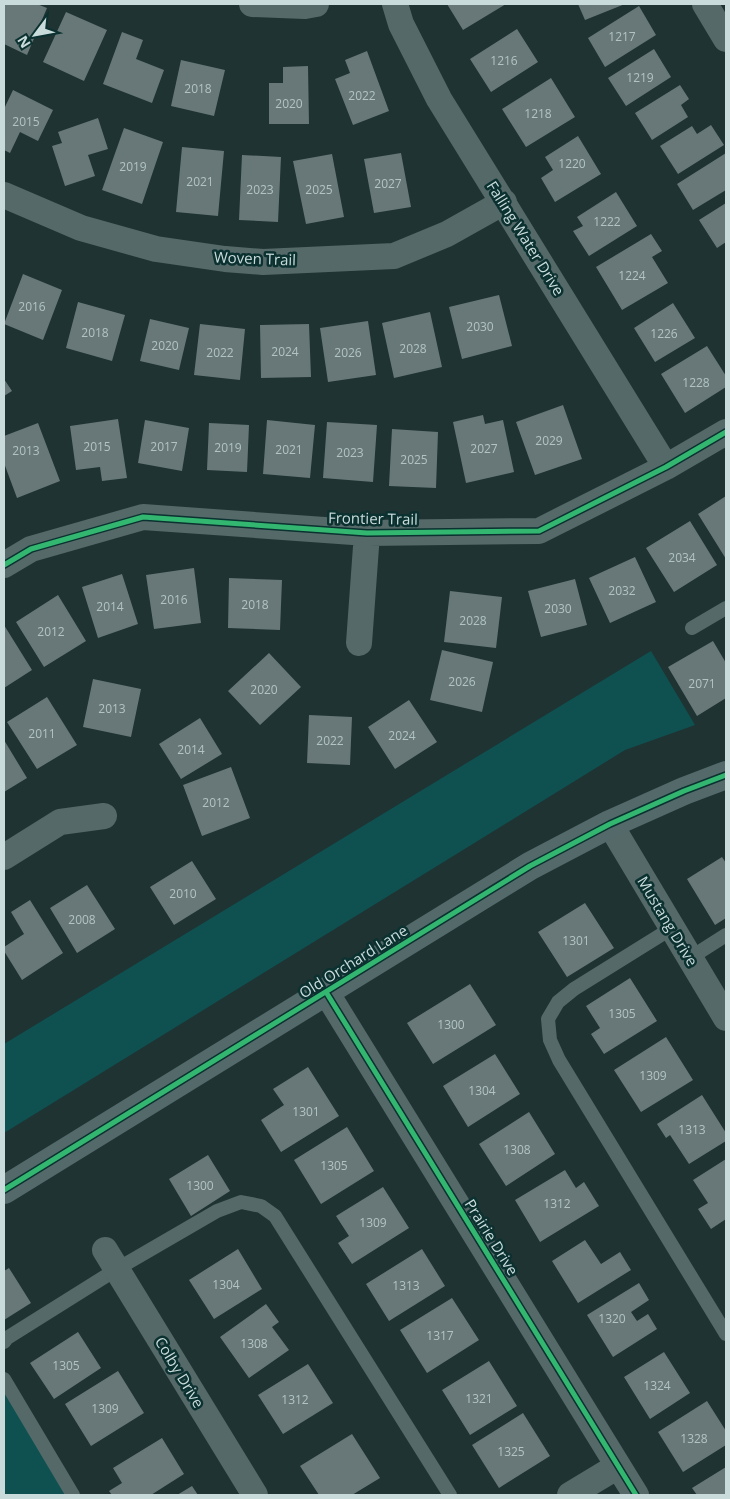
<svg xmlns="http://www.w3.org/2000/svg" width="730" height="1499" font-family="'Open Sans',sans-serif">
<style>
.green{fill:#0f5151}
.building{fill:#687878}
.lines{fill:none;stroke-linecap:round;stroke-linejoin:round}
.lane{stroke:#556969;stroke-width:14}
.street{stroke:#556969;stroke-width:26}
.secondary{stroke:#546a6a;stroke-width:28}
.cycleway-casing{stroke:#0b3130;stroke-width:8}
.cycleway{stroke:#33b770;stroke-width:5}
.labels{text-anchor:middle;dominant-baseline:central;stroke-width:5;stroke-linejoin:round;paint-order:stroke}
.number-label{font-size:12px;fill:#b1c3c2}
.street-label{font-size:15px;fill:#c9dcdb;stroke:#0b3130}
</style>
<rect width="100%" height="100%" fill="#1f3333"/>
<path class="green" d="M651,651L695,725L625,750L4,1133V1044Z
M4,1386L69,1495H4Z"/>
<path class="building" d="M4,4H37L47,8L27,55L4,44Z
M447,4H506L463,30Z
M578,4H625L585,20Z
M639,6L656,35L605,67L588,38Z
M66,12L107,30L84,81L43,62Z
M517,29L538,62L491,92L470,59Z
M122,32L143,40L136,59L164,70L152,103L103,84Z
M654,49L671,77L626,106L608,78Z
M367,51L389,111L353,125L335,79L350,73L345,60Z
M181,60L225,70L214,116L171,106Z
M308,66L309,124H269V83H283V67Z
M551,78L575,117L526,147L502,109Z
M680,85L689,99L681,105L688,117L652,140L635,113Z
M13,90L53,110L38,141L20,132L10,153L4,150V109Z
M98,118L108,149L88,155L95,176L65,186L52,146L62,143L58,132Z
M711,125L724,145L678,174L660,146L692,126L697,134Z
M124,128L163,142L142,204L102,190Z
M578,136L601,174L555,202L541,178L553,170L545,157Z
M182,147L224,151L218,216L176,212Z
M401,153L411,207L374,213L364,159Z
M726,153V190L693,210L677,184Z
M332,154L344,217L306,224L293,161Z
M242,155L281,157L278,222L239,220Z
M616,192L637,226L589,256L573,231L583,226L577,217Z
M726,203V242L717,248L699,220Z
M651,234L662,251L652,257L668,283L622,310L596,267Z
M23,274L62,290L43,340L4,324Z
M499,295L512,346L462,359L449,307Z
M78,302L125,315L112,361L66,348Z
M673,303L695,338L655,362L634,328Z
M430,312L442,367L394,378L382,323Z
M150,319L189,328L179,370L140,361Z
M368,321L376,375L328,382L320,328Z
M200,324L245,329L240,380L194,375Z
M309,324L311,377L261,378L260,325Z
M707,346L726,376V387L685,413L661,374Z
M4,379L12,391L4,396Z
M563,405L582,459L535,475L516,422Z
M483,415L485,424L503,420L514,472L466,483L453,422Z
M118,419L127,478L102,481L100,467L76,470L70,426Z
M145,420L189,428L182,471L138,463Z
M267,420L315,425L310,478L263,474Z
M327,422L377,425L373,482L323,478Z
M38,423L60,481L17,498L4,463V436Z
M209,423L249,425L247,472L207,470Z
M392,429L438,432L436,488L389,486Z
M726,496V559L698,514Z
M690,521L717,565L674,592L646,548Z
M635,557L656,602L610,623L589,578Z
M194,568L201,623L154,629L146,575Z
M122,574L138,624L98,638L82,587Z
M229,578L282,580L280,630L228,628Z
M575,579L587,625L541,637L528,591Z
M450,591L502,597L496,648L444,642Z
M58,595L86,641L44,667L16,622Z
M4,625L32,670L4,688Z
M713,641L726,663V698L697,716L668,667Z
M442,650L493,662L482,712L430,700Z
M269,653L301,687L260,725L228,691Z
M93,679L141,689L131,737L83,727Z
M47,697L77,745L37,769L7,722Z
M409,700L437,742L395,769L368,727Z
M309,715L352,717L350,765L307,763Z
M200,718L222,754L181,779L159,744Z
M4,740L27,778L4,792Z
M231,767L250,818L202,836L183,785Z
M722,857L726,863V918L715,925L687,879Z
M192,861L216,899L174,925L150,887Z
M87,885L115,929L77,953L50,908Z
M30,900L63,953L22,980L4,951V947L24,934L11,912Z
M585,903L614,948L567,977L538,932Z
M630,978L657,1021L604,1054L591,1034L600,1028L586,1006Z
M470,984L496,1025L433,1064L407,1023Z
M666,1037L693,1080L641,1112L614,1070Z
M495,1054L520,1094L468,1127L443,1086Z
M308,1067L339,1116L281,1152L261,1120L284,1105L273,1089Z
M702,1095L726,1133V1141L689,1164L670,1135L666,1138L657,1124Z
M529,1112L555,1154L506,1186L479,1144Z
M347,1127L374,1171L321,1204L294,1160Z
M208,1155L230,1191L191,1216L169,1179Z
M726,1159V1219L711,1229L698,1209L708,1203L693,1180Z
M565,1170L576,1188L584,1182L599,1206L540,1242L515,1200Z
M383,1187L409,1228L352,1264L338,1243L349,1236L336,1216Z
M585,1240L601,1264L620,1252L631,1270L578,1303L552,1261Z
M238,1249L262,1289L214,1319L189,1280Z
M422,1249L445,1286L389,1321L366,1284Z
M9,1268L31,1303L4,1320V1271Z
M639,1283L649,1300L631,1312L637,1321L648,1314L657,1329L613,1357L587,1315Z
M452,1298L479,1340L427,1373L400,1330Z
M266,1304L279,1322L272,1327L289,1350L249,1378L220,1337Z
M78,1332L101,1368L54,1399L30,1363Z
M664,1352L690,1393L650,1419L624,1377Z
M489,1361L517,1406L470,1435L442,1390Z
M308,1364L333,1403L283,1434L258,1395Z
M118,1371L144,1413L91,1446L65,1404Z
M707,1401L726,1431V1445L683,1472L658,1432Z
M523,1413L550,1456L499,1488L472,1445Z
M352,1434L380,1478L352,1495H319L300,1466Z
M162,1438L184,1474L151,1495H112L109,1491L122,1483L113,1468Z
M726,1467V1495H697L692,1488Z
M192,1486L198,1495H177Z"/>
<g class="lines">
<path class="lane" d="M692,628L726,608
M672,928L574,989L558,1002L548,1019L550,1040L559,1060L726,1334
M690,958L726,935
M4,1342L7,1338L117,1269L217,1211L241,1202L261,1206L275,1216L450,1495
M4,1379L73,1495"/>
<path class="street" d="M252,4L305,6L316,4
M395,4L401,24L439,99L666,467
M705,4L726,39
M4,195L81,228L156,249L225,259L263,262L394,256L447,234L504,202
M4,565L31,549L143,517L367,533L539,531L666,467L726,432
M359,643L367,533
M610,824L726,1018
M4,857L60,822L104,816
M326,992L636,1495
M105,1250L255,1495
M570,1495L618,1466"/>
<path class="secondary" d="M4,1190L530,866L610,824L684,791L726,775"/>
<defs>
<path id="cycleway" d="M4,565L31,549L143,517L367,533L539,531L666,467L726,432
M326,992L636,1495
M4,1190L530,866L610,824L684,791L726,775"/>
</defs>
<use href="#cycleway" class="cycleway-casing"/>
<use href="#cycleway" class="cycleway"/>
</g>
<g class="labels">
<g class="number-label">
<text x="622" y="36">1217</text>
<text x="504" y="60">1216</text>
<text x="640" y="77">1219</text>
<text x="198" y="88">2018</text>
<text x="362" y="95">2022</text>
<text x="289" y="103">2020</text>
<text x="538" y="113">1218</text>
<text x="26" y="121">2015</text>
<text x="572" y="163">1220</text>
<text x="133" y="166">2019</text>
<text x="200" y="181">2021</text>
<text x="388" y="183">2027</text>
<text x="260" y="189">2023</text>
<text x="319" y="189">2025</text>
<text x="607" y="221">1222</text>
<text x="632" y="275">1224</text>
<text x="32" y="306">2016</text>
<text x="480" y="326">2030</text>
<text x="95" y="332">2018</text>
<text x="664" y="333">1226</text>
<text x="165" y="345">2020</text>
<text x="413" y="348">2028</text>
<text x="285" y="351">2024</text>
<text x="220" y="352">2022</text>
<text x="348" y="352">2026</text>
<text x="696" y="382">1228</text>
<text x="549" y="440">2029</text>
<text x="97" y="446">2015</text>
<text x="164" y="446">2017</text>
<text x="228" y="447">2019</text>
<text x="484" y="448">2027</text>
<text x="289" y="449">2021</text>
<text x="26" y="450">2013</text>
<text x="350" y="452">2023</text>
<text x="414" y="459">2025</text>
<text x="682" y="557">2034</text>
<text x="622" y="590">2032</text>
<text x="174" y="599">2016</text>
<text x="255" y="604">2018</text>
<text x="110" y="606">2014</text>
<text x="558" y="608">2030</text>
<text x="473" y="620">2028</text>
<text x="51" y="631">2012</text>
<text x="462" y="681">2026</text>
<text x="702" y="683">2071</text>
<text x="264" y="689">2020</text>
<text x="112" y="708">2013</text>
<text x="42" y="733">2011</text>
<text x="402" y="735">2024</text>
<text x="330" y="740">2022</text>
<text x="191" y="749">2014</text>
<text x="216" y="802">2012</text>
<text x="183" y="893">2010</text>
<text x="82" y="919">2008</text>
<text x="576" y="940">1301</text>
<text x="622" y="1013">1305</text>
<text x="451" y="1024">1300</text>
<text x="653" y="1075">1309</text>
<text x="482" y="1090">1304</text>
<text x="306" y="1111">1301</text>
<text x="692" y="1129">1313</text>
<text x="517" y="1149">1308</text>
<text x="334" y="1165">1305</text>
<text x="200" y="1185">1300</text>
<text x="557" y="1203">1312</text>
<text x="373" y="1222">1309</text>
<text x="226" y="1284">1304</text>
<text x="406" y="1285">1313</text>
<text x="612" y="1318">1320</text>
<text x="440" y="1335">1317</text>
<text x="254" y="1343">1308</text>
<text x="66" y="1365">1305</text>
<text x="657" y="1385">1324</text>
<text x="479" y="1398">1321</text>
<text x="295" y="1399">1312</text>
<text x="105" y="1408">1309</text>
<text x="694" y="1438">1328</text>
<text x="511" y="1451">1325</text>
</g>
<g class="street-label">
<text transform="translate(526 238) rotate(58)">Falling Water Drive</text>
<text transform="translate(255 258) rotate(2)">Woven Trail</text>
<text transform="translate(373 518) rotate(1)">Frontier Trail</text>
<text transform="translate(668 921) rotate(59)">Mustang Drive</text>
<text transform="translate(353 961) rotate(-32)">Old Orchard Lane</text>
<text transform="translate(492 1237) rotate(58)">Prairie Drive</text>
<text transform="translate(180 1372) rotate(59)">Colby Drive</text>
</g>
</g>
<rect width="730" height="1499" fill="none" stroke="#c9dcdb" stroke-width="10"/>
<g transform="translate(35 35) rotate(238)" stroke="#0b3130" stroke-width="4" paint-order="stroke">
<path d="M0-4L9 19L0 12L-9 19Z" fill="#c9dcdb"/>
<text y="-8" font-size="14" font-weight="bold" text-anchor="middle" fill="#c9dcdb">N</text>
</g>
</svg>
